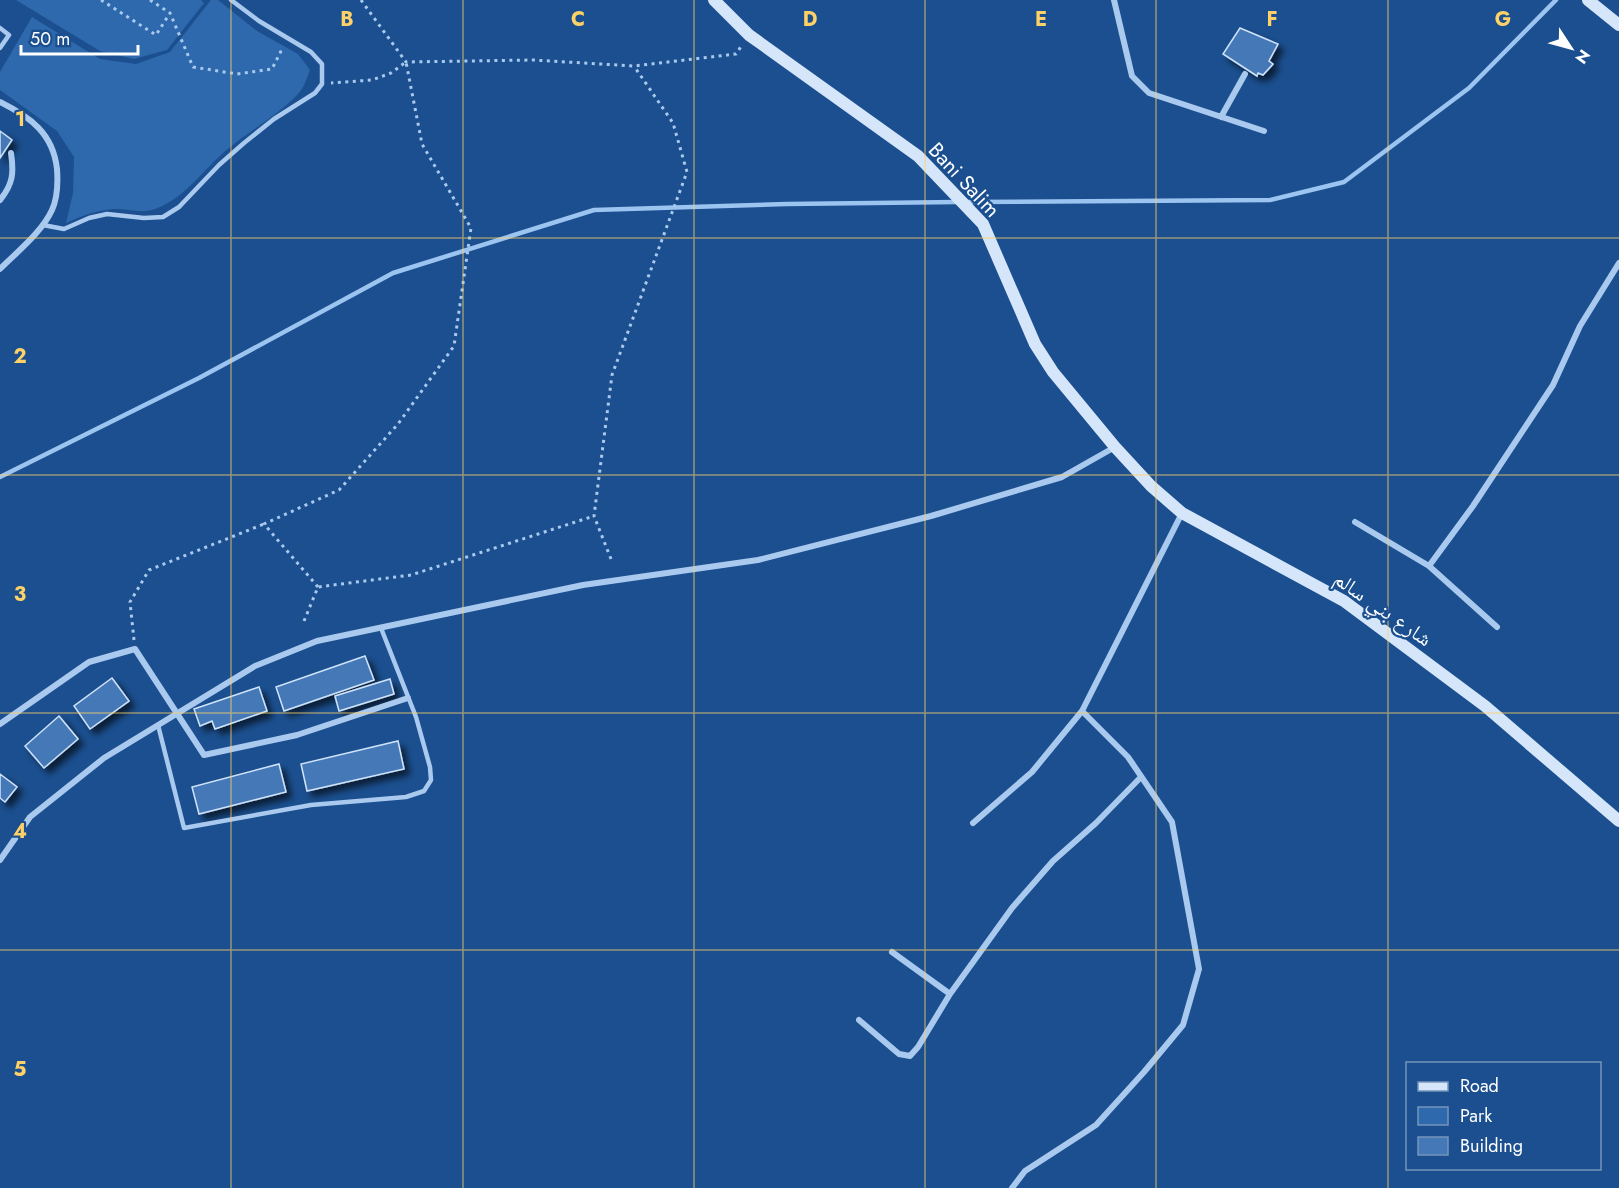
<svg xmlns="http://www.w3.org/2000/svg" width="1619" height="1188" font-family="Jost,'Noto Naskh Arabic',sans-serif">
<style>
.green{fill:#2e69ad}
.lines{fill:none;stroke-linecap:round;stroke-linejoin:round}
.stream{stroke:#9cc4f0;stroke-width:4.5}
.building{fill:#4478b7;stroke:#cfe3fa;stroke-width:1.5;filter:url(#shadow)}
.path{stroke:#a9c9ee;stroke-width:3;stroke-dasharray:3 4.5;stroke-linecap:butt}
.lane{stroke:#a9c9ee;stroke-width:4.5}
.street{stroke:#a9c9ee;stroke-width:6}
.secondary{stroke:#d6e6fa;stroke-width:12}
.grid{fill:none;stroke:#ffd166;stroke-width:1.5;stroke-opacity:0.55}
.labels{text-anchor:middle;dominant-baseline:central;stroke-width:4.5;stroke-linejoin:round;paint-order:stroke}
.street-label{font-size:21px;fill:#fff;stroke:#1b4f8f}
.grid-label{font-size:20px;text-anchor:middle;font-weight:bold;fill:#ffd166;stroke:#1b4f8f;stroke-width:4.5;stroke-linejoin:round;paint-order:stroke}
</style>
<defs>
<filter id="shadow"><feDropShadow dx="5.5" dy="5.5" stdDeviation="3" flood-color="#0009"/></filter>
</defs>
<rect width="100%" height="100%" fill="#1b4f8f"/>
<path class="green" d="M16,0H201L204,3L167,50L134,59L100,51Z
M211,0H218L257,31L298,54L310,70C307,78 304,88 298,94C278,115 251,130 229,148C204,168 186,198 155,209C141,214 129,209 115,209C97,210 81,216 66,223L73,193L74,157L57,131L0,90V72L32,17L100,59L136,64L170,52Z"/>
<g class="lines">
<path class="stream" d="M966,202L1270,200L1344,182L1469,88L1556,0
M0,477L199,378L393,273L594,210L787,204L958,202"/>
</g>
<path class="building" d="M1240,28L1278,44L1269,61L1273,64L1263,75L1258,73L1257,76L1223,54Z
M0,131L12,140L0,158Z
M365,656L374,680L284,711L276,687Z
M112,678L129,701L90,729L74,706Z
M390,679L394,694L339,711L335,696Z
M259,687L267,711L215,729L212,721L200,726L194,709Z
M59,716L78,739L44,768L25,746Z
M398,741L404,769L307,791L301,764Z
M279,764L286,792L199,814L192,787Z
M0,774L17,787L5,802L0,798Z"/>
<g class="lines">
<path class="path" d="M101,0L156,35L170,13
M150,0L170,13L193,67L237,74L272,69L283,47
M361,0L406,62L533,60L634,66L736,54L742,45
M611,559L594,516L612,375L687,172L673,123L634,66
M318,587L264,524L339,490L398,424L454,346L471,228L422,144L406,62L391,73L372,80L331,83
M304,621L318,587L411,575L594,516
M134,640L130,602L149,570L264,524"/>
<path class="lane" d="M0,28L9,35L0,48
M43,225L64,229L89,218L107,214L144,218L163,217L179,207L219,165L244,143L274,119L315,93L322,84V64L311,52L259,21L231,0
M158,725L184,828L311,805L406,797L424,791L431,780L430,767L416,717L381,628"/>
<path class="street" d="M1114,0L1132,76L1149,93L1264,131
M0,102C30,117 53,133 57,169C58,183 58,197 52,210C42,232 17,252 0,269
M1221,117L1245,74
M0,200C13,184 14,173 11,153
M1355,522L1429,566L1473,506L1553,385L1580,326L1619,263
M1429,566L1497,627
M0,724L89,662L135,649L204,755L297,735L408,698
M973,823L1032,772L1082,711L1182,513
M0,860L30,817L104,758L255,666L317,641L583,585L758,560L931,516L1062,477L1115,447
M892,952L950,994
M859,1020L899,1054L910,1056L918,1047L950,994L1012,908L1053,861L1096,823L1141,777
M1012,1188L1025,1171L1096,1125L1144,1072L1183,1025L1199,969L1172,822L1128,757L1082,711"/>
<path class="secondary" d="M714,0L749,35L918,156L983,224L1035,344L1053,372L1115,447L1151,486L1182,513L1344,601L1485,706L1619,821
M1588,0L1619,25"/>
</g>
<path class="grid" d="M231,0V1188M463,0V1188M694,0V1188M925,0V1188M1156,0V1188M1388,0V1188M0,238H1619M0,475H1619M0,713H1619M0,950H1619"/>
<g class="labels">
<g class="street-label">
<text transform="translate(964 180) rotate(47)">Bani Salim</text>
<text transform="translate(1383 609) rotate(35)">شارع بني سالم</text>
</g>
</g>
<g class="grid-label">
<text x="347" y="26">B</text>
<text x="578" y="26">C</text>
<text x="810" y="26">D</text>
<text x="1041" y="26">E</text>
<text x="1272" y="26">F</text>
<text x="1503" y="26">G</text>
<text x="20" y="126">1</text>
<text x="20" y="363">2</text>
<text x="20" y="601">3</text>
<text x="20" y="838">4</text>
<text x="20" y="1076">5</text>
</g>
<rect x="1406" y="1062" width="195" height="108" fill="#1b4f8f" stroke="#7695bc" stroke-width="1.5"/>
<rect x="1418" y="1082" width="30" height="9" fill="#d6e6fa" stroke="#7695bc" stroke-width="1.5"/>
<text x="1460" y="1092" font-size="18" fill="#ffffff">Road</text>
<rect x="1418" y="1107" width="30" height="18" fill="#2e69ad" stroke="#7695bc" stroke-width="1.5"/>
<text x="1460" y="1122" font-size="18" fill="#ffffff">Park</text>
<rect x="1418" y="1137" width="30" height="18" fill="#4478b7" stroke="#7695bc" stroke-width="1.5"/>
<text x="1460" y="1152" font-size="18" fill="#ffffff">Building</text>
<g transform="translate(1571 48) rotate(126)" stroke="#1b4f8f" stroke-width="4.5" paint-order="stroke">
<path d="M0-4.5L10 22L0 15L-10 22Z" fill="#ffffff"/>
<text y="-9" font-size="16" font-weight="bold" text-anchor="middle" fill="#ffffff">N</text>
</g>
<path d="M21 45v9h117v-9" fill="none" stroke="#ffffff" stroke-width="3"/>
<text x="30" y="45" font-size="18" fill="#ffffff" stroke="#1b4f8f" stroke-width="4.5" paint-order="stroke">50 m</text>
</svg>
